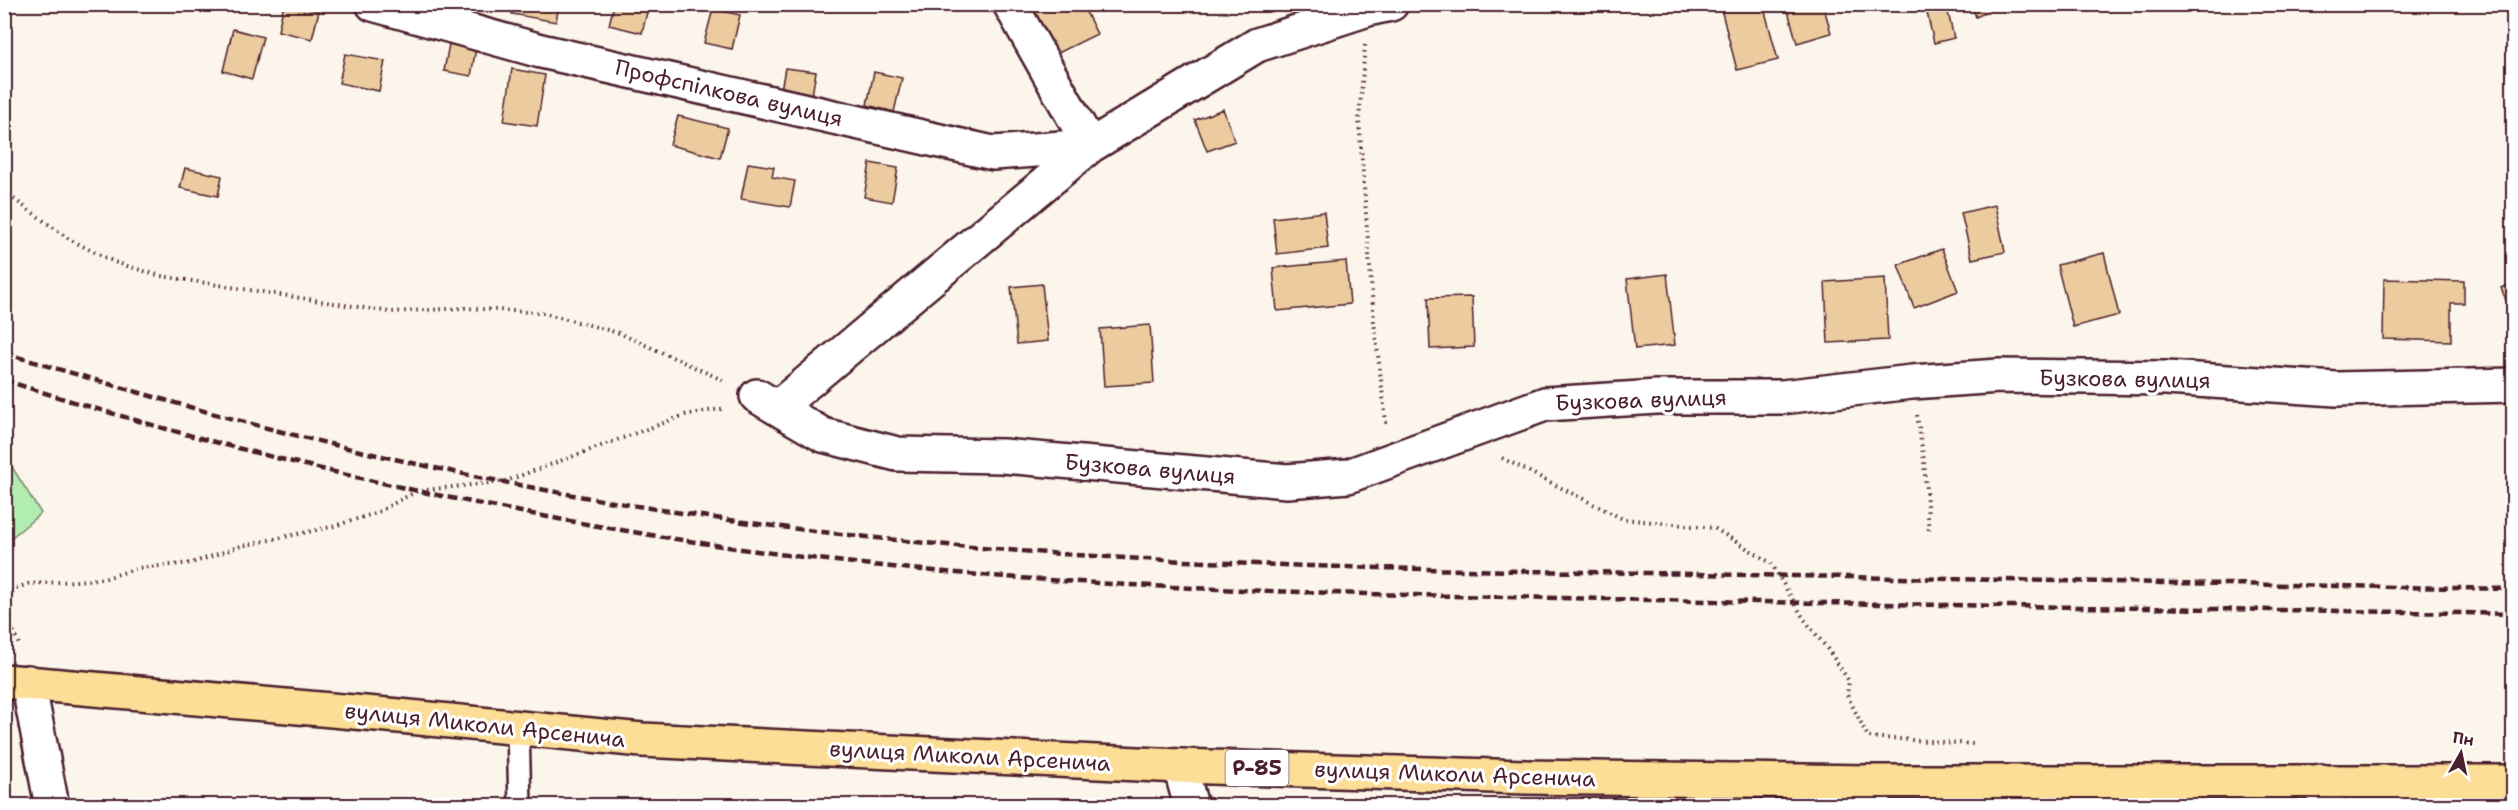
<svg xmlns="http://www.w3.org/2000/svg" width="2518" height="810" font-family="'Shantell Sans',sans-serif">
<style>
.green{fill:#b1ecb0;stroke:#7e866e;stroke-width:1.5}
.building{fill:#eccb9e;stroke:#4a1f2b;stroke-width:1.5}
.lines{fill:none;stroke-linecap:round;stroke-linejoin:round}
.lane-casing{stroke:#4a1f2b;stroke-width:26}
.street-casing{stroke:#4a1f2b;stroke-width:38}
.primary-casing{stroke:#4a1f2b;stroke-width:38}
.path{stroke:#4a1f2b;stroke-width:4;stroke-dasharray:1.5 4.5;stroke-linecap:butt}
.lane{stroke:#fff;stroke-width:21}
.street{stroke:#fff;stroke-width:33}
.primary{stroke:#fcde96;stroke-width:33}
.rail{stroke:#4a1f2b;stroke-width:4.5;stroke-dasharray:9 4.5;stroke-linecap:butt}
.labels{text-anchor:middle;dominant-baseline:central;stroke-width:6;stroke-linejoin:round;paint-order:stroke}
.shield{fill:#fff;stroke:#80626b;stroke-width:1.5}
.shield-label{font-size:21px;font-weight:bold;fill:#4a1f2b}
.street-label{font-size:22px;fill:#4a1f2b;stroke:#fff}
</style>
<rect width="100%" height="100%" fill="#fbf5ec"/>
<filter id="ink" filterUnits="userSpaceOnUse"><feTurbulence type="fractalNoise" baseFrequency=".0167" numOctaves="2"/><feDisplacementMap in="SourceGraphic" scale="12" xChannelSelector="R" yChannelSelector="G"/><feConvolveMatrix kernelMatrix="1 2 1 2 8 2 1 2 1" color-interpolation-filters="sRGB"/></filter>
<g filter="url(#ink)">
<path class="green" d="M12,467L41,513L5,543V469Z"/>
<path class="building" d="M284,4L319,11L312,39L278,31Z
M514,4H559L556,22L512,14Z
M614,4H649L642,33L609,25Z
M1019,4H1082L1097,34L1046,59Z
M1739,4H1763L1778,60L1737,70L1721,9Z
M1786,4H1823L1831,33L1797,43Z
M1925,4H1946L1954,38L1934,43Z
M1971,4H2004L1976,17Z
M713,9L740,15L732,49L704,43Z
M233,29L263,37L252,79L223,71Z
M449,44L476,48L471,76L444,71Z
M345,54L385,61L379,91L339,83Z
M785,68L816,72L811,101L780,96Z
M512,69L545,75L537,126L504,121Z
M874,72L902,78L894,112L867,105Z
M1223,109L1235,141L1207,151L1195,120Z
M678,116L728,128L720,158L670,145Z
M748,163L774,167L772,177L795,181L790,207L741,199Z
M870,163L898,168L892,202L864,197Z
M185,168L222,176L218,196L180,188Z
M1995,205L2005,252L1972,259L1961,213Z
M1324,212L1328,248L1277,254L1273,218Z
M1942,249L1958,291L1914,308L1898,265Z
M2104,253L2119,315L2073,327L2057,265Z
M1346,261L1350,304L1277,311L1273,268Z
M1667,274L1675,345L1635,349L1627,279Z
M1885,278L1888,340L1828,343L1825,282Z
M2384,279L2464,281V303H2451V341L2383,339Z
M2514,283V319L2501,288Z
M1042,284L1048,341L1017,344L1011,287Z
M1472,297L1474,347L1430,349L1428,298Z
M1150,325L1154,383L1104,386L1100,329Z"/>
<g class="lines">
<defs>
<path id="lane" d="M518,728L520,806"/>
<path id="street" d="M373,4L541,51L993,153L1090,146L1010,4
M757,396L823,435L897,454L1003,456L1287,481L1348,476L1545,404L1657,397H1782L1912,382L1999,376L2166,378L2336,389L2514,385
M778,407L1090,146L1257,45L1368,9L1391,4
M28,682L52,806
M1180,766L1191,806
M2321,781L2327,806
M1868,782L1875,806"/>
<path id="primary" d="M4,681L399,716L642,740L1180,766L1525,777L1868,782H2514"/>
</defs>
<use href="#lane" class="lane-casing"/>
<use href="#street" class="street-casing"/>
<use href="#primary" class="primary-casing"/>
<path class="path" d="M1365,45L1359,120L1374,321L1386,422L1390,423
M4,192L69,239L114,262L161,276L390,312L465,308L544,313L619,333L727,382
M1917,415L1924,461L1929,533
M1502,458L1623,519L1714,528L1771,563L1804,619L1829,651L1849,681L1847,695L1868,737L1973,744
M4,601L16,588L28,584L77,581L106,578L138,568L192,563L241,546L331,527L376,513L417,491L506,481L685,415L726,408
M4,609L20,647"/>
<use href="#lane" class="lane"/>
<use href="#street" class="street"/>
<use href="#primary" class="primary"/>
<path class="rail" d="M4,353C82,376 159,399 237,420C437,474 643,512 849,535C1114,565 1382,569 1649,573C1937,579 2225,584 2514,589
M4,380C242,457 488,512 735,548C1008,587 1284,593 1560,598C1878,605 2196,608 2514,614"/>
</g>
</g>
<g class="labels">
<rect class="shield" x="1225.5" y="750" width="63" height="36" rx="4.5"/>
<g class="shield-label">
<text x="1257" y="768">Р-85</text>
</g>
<g class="street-label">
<text transform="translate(729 93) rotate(13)">Профспілкова вулиця</text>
<text transform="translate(2125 379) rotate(1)">Бузкова вулиця</text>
<text transform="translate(1641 400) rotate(-2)">Бузкова вулиця</text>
<text transform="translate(1150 469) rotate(5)">Бузкова вулиця</text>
<text transform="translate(485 725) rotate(6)">вулиця Миколи Арсенича</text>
<text transform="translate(970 756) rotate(3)">вулиця Миколи Арсенича</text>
<text transform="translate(1455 774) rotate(2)">вулиця Миколи Арсенича</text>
</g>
</g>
<rect width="2518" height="810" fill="none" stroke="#fff" stroke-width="24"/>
<rect x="12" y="12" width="2494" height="786" fill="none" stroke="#4a1f2b" stroke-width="2" filter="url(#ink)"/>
<g transform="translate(2461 753) rotate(9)" stroke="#ffffff" stroke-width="4.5" paint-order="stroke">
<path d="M0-4.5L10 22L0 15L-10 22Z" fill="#4a1f2b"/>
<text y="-9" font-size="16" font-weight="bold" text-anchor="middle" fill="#4a1f2b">Пн</text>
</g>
</svg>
